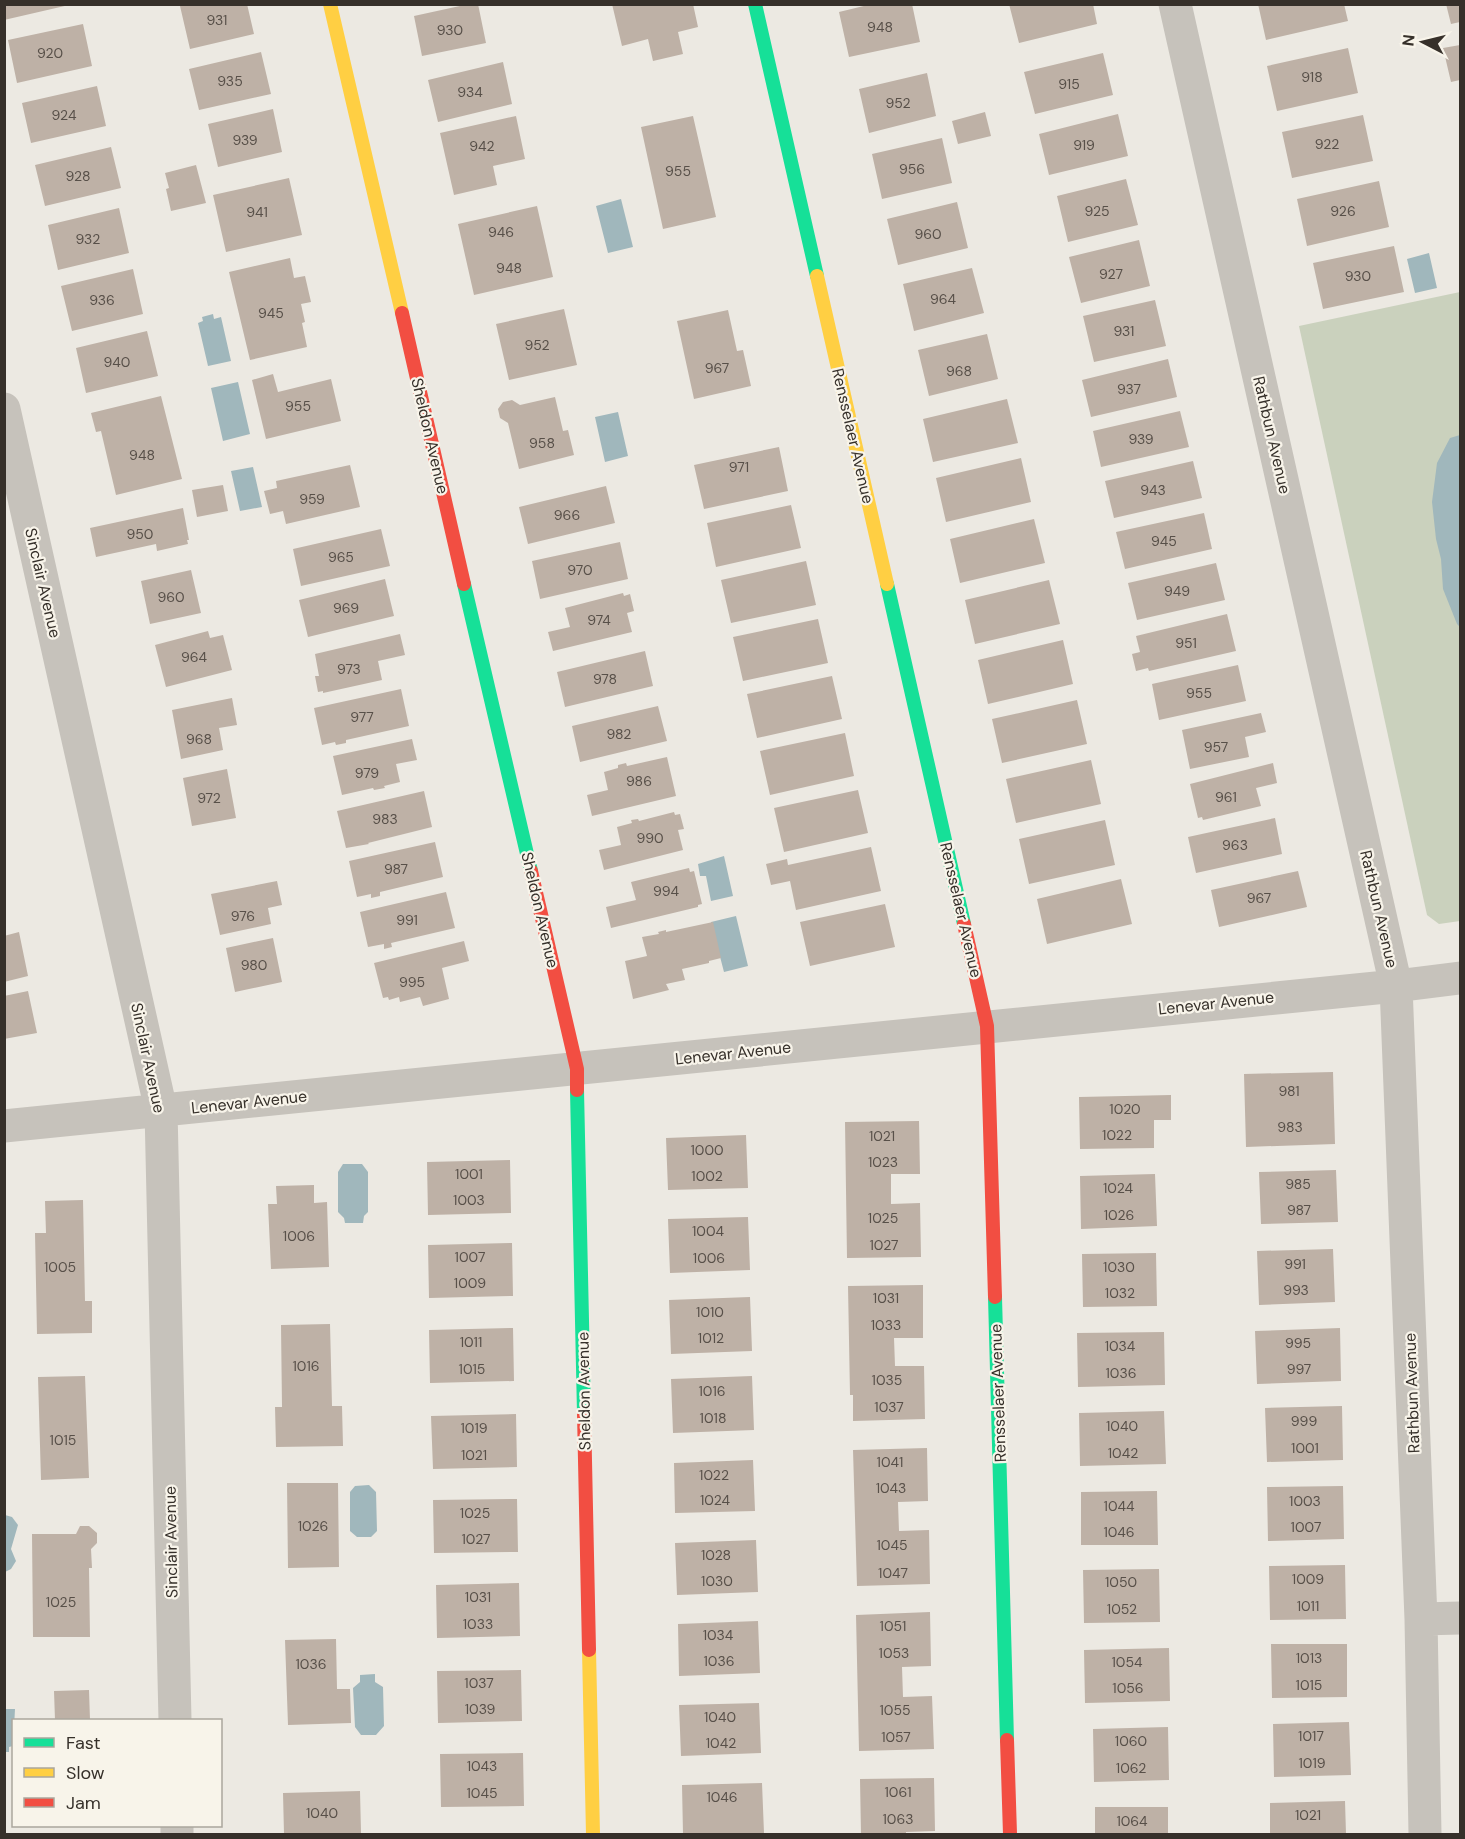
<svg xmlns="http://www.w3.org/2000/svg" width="1465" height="1839" font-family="'DM Sans',sans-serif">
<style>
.green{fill:#cad1bd}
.water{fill:#a0b7bc}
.building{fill:#beb1a6}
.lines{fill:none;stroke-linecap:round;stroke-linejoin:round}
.street{stroke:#c6c2bb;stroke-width:33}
.fast{stroke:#16e098;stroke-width:14}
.slow{stroke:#ffcf43;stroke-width:14}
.jam{stroke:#f24e42;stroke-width:14}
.labels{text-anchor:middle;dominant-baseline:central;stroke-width:4.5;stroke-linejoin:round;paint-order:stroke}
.number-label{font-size:14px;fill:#585049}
.street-label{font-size:16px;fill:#36302a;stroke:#f8f4ea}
</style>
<rect width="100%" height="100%" fill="#ece9e2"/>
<path class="green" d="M1460,292V921L1439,924L1427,915L1299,326Z"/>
<path class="water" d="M621,199L633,247L608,253L596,206Z
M1429,253L1437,288L1415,293L1407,259Z
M213,314L214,319L221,317L231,361L208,366L198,323L203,321L202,317Z
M238,382L250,434L223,441L211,388Z
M618,412L628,456L605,462L595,417Z
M1460,435V627L1457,624L1443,589L1441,559L1436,539L1432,502L1437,463L1450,438Z
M253,467L262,507L240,511L231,471Z
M724,856L733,896L711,901L706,876H700L698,864Z
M736,916L748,966L724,972L711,922Z
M343,1164H362L368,1172V1212L364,1216L363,1223H345L344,1218L338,1212V1172Z
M369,1485L376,1492L377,1531L371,1537H357L350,1531V1492L355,1486Z
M5,1515L12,1517L18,1525L11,1549L16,1561L11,1569L5,1572Z
M375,1674V1682L383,1687L384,1726L376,1735H361L355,1727L353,1688L360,1682V1675Z
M4,1709H15L13,1746L9,1747V1752H5Z"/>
<path class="building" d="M4,4H69V5L4,20Z
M186,4H247L254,34L190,49L180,6Z
M469,4H478L486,43L422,56L414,16Z
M612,4H693L698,27L678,32L683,54L653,61L648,39L622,46Z
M872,4H912L920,42L849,57L839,12Z
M1009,4H1093L1097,24L1019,43Z
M1258,4H1344L1348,21L1266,40Z
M1446,4H1460V22L1451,24Z
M83,24L92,66L17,83L8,40Z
M1460,45V80L1451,82L1443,48Z
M1348,48L1358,93L1277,111L1267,66Z
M261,52L271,94L199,110L189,69Z
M1103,53L1113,95L1035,114L1024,72Z
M503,62L512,104L438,122L428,80Z
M927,73L936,116L869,133L859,89Z
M97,86L106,126L31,143L22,103Z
M273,109L282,152L218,167L208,124Z
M985,112L991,136L958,144L952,121Z
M1118,114L1128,156L1049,175L1039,134Z
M1363,115L1373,161L1292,178L1282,132Z
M516,116L525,159L493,166L497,185L454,195L440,133Z
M693,116L716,217L663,229L641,127Z
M942,138L952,183L882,199L872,154Z
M111,147L121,188L45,206L35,165Z
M196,165L206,203L171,211L166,189L169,188L165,173Z
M289,178L302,235L226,252L213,195Z
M1126,179L1138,225L1068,242L1057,196Z
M1379,181L1389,227L1307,246L1297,199Z
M957,202L968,248L898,265L887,219Z
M537,206L553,277L474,295L458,224Z
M119,208L129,253L58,270L48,225Z
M1139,240L1150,286L1081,303L1069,257Z
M1394,246L1404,292L1323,309L1313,263Z
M290,258L294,278L305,276L311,302L301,304L305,322L302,323L307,347L250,360L229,272Z
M972,268L984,313L914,331L903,284Z
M133,269L143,314L72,331L61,286Z
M1155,300L1166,346L1094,362L1083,316Z
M564,309L577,365L509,380L496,324Z
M728,310L737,351L743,350L751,386L694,399L677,321Z
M147,331L158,376L86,393L76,348Z
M987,334L998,379L929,396L918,350Z
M1168,359L1177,397L1091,417L1082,380Z
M273,374L278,392L331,379L341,421L266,439L252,380Z
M161,396L182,479L116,495L101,431L96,432L91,413Z
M555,397L563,431L568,430L574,455L519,469L508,423L500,418L498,409L503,402L512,400L520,405Z
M1007,399L1018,443L933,462L923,419Z
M1180,411L1189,447L1101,467L1093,431Z
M779,447L788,491L704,509L694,465Z
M1021,458L1031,502L946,522L936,478Z
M1193,461L1202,498L1114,518L1105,481Z
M350,465L360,507L286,524L283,511L270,514L264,491L277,488L276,481Z
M223,485L228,511L197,517L192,490Z
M606,486L615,523L528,544L519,507Z
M791,505L801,548L716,567L707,523Z
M183,508L189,540H187L188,544L157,551L156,544L96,557L90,528Z
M1204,513L1212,549L1125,569L1116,532Z
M1034,519L1045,563L960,583L950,539Z
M381,529L390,566L301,586L293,549Z
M620,542L628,579L540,599L532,561Z
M806,561L816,605L731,623L721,580Z
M1216,563L1225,600L1137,620L1128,583Z
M191,570L201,613L150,624L141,581Z
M385,579L394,616L308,637L299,600Z
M1049,580L1060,624L975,644L965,600Z
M623,593L624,596L630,594L634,611L627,613L632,632L553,651L548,632L570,627L565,608Z
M1227,614L1236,651L1149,671L1148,668L1136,671L1132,654L1140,652L1136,636Z
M818,619L828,663L743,681L733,637Z
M208,631L210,638L223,635L232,670L166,687L155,645Z
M400,634L405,655L378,661L382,680L323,693V691L318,692L315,676H319L315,654Z
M1063,640L1073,684L988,704L978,660Z
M645,651L653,686L565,707L557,672Z
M1238,665L1246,701L1159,720L1152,684Z
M832,676L842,719L757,738L747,694Z
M401,689L409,726L346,740V743L336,745L335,742L322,745L314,708Z
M232,698L237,725L219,728L223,750L181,759L172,710Z
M1077,700L1087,744L1002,763L992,719Z
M658,706L667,741L580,762L572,726Z
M1261,713L1266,732L1245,737L1249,757L1190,769L1182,730Z
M845,733L854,776L770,795L760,751Z
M412,739L417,760L396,764L400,782L384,786L385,788L374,790L373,788L342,795L333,756Z
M667,757L676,796L592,816L587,795L608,790L604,772L618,768V765L626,763L627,766Z
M1091,760L1101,804L1016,823L1006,779Z
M1273,763L1277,783L1256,788L1261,806L1203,820L1202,817L1198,818L1190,784Z
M227,769L236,818L192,826L183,778Z
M858,790L868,833L784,852L774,808Z
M424,791L432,827L368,843L369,844L346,848L337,811Z
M674,812L675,815L680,814L684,829L678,830L683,850L604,870L599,850L621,845L617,827L632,823L631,820L638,819L639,821Z
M1275,818L1282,854L1196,873L1188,837Z
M1105,820L1115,865L1029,884L1019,839Z
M435,842L443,877L380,892V896L371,898V894L357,897L349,861Z
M871,847L881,891L796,910L790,881L771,885L766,864L787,859L788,865Z
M689,868L690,872L694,871L702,904L698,905V907L611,928L606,907L636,900L631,882Z
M1298,871L1307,907L1219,927L1211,890Z
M1121,879L1132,924L1047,944L1037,899Z
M277,881L282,905L268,908L271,924L220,935L211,894Z
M446,892L455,928L391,943L392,947L384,949V944L368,947L360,912Z
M885,904L895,947L810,966L800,922Z
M713,922L721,958L709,961V963L682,969L685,980L666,984L669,990L633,999L625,961L647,956L642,937L659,934L658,932L666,930V932Z
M19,932L28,976L4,982V936Z
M273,938L282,982L235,992L226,948Z
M464,941L469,961L442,968L449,999L423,1006L420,997L400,1002L399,997L389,1000L388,997L383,998L374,963Z
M28,991L37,1033L4,1039V996Z
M1333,1072L1335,1144L1246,1147L1244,1074Z
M1171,1095V1120H1154V1148L1080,1149L1079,1097Z
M919,1121L920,1174H891V1204L920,1203L921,1257L847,1258L845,1122Z
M746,1135L748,1188L668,1190L666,1138Z
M510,1160L511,1213L428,1215L427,1162Z
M1336,1170L1338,1222L1261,1224L1259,1172Z
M1155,1174L1157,1226L1081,1229L1080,1176Z
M314,1185V1203L327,1202L329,1267L271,1269L268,1204H277L276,1186Z
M83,1200L85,1301H92V1333L37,1334L35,1233H46L45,1201Z
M748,1217L750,1270L670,1273L668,1219Z
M512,1243L513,1296L429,1298L428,1245Z
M1333,1249L1335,1302L1259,1305L1257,1251Z
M1156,1253L1157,1306L1083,1307L1082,1254Z
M923,1285V1338H894L895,1366H924L925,1419L853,1421V1395H850L848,1286Z
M750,1297L752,1351L671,1354L669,1300Z
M330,1324L332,1406H342L343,1446L276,1447L275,1407H282L281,1325Z
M513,1328L514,1381L430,1383L429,1330Z
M1340,1328L1341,1381L1257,1384L1255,1331Z
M1164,1332L1165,1385L1078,1387L1077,1333Z
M85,1376L89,1478L41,1480L38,1377Z
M752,1376L754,1430L673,1433L671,1379Z
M1342,1406L1343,1460L1267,1462L1265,1408Z
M1164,1411L1166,1464L1080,1466L1079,1413Z
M516,1414L517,1467L433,1469L431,1416Z
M927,1448L928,1501L898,1502L899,1531L929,1530L930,1584L857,1586L853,1450Z
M753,1460L755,1511L675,1513L674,1463Z
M287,1483H338L339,1567L288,1568Z
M1343,1486L1344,1539L1268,1541L1267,1487Z
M1157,1491L1158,1545H1081V1492Z
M517,1499L518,1552L434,1553L433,1500Z
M80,1526H89L97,1533V1543L91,1549L92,1568H89L90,1637H33L32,1534H76Z
M756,1540L758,1592L677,1595L675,1543Z
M1345,1565L1346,1619L1270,1620L1269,1566Z
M1159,1569L1160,1622L1084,1623L1083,1570Z
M519,1583L520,1636L437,1638L436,1585Z
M930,1612L931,1666L902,1667L903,1697L932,1696L934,1749L859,1751L856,1615Z
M758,1621L760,1673L679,1676L678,1624Z
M336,1639L337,1689H350L351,1723L288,1725L285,1640Z
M1271,1644H1347V1697L1272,1698Z
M1169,1648L1170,1701L1085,1703L1084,1650Z
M521,1670L522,1721L438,1723L437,1671Z
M89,1690L90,1720H55L54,1691Z
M759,1703L761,1753L681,1756L679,1705Z
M1349,1722L1351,1775L1274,1777L1273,1724Z
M1168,1727L1169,1780L1094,1782L1093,1729Z
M523,1753L524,1806L441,1807L440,1754Z
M934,1778L935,1831L906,1832V1834H861L860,1779Z
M762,1783L764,1833L683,1834L682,1785Z
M360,1791L361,1833L284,1834L283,1793Z
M1345,1801L1346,1834H1270V1803Z
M1095,1807H1168V1834H1095Z"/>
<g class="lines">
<path class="street" d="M1175,4L1396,986L1421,1619L1425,1834
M4,409L161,1110L175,1720
M4,1126L1396,986L1460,978
M1421,1619L1460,1618
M177,1826V1834"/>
<path class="fast" d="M755,4L817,276
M464,584L531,871
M887,584L964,924
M577,1090L584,1413
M995,1297L1007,1740"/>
<path class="slow" d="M330,4L402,313
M817,276L887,584
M589,1650L593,1834"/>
<path class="jam" d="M402,313L464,584
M531,871L577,1069V1090
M964,924L987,1026L995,1297
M584,1413L589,1650
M1007,1740L1010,1834"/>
</g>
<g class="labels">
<g class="number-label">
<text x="217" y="20">931</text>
<text x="880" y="27">948</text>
<text x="450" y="30">930</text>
<text x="50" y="53">920</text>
<text x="1312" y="77">918</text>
<text x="230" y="81">935</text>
<text x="1069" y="84">915</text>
<text x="470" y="92">934</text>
<text x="898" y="103">952</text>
<text x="64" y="115">924</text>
<text x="245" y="140">939</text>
<text x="1327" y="144">922</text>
<text x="1084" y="145">919</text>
<text x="482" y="146">942</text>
<text x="912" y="169">956</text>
<text x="678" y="171">955</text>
<text x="78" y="176">928</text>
<text x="1097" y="211">925</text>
<text x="1343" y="211">926</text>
<text x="257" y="212">941</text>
<text x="501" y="232">946</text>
<text x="928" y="234">960</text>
<text x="88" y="239">932</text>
<text x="509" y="268">948</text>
<text x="1111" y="274">927</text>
<text x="1358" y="276">930</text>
<text x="943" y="299">964</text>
<text x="102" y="300">936</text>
<text x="271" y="313">945</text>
<text x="1124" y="331">931</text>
<text x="537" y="345">952</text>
<text x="117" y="362">940</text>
<text x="717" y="368">967</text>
<text x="959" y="371">968</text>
<text x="1129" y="389">937</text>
<text x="298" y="406">955</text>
<text x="1141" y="439">939</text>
<text x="542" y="443">958</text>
<text x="142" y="455">948</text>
<text x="739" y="467">971</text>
<text x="1153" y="490">943</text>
<text x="312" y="499">959</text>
<text x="567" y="515">966</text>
<text x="140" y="534">950</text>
<text x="1164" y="541">945</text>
<text x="341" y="557">965</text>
<text x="580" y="570">970</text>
<text x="1177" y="591">949</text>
<text x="171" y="597">960</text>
<text x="346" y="608">969</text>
<text x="599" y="620">974</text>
<text x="1186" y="643">951</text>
<text x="194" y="657">964</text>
<text x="349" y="669">973</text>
<text x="605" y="679">978</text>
<text x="1199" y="693">955</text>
<text x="362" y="717">977</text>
<text x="619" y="734">982</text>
<text x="199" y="739">968</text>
<text x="1216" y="747">957</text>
<text x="367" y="773">979</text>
<text x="639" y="781">986</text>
<text x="1226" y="797">961</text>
<text x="209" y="798">972</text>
<text x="385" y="819">983</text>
<text x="650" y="838">990</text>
<text x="1235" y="845">963</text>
<text x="396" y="869">987</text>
<text x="666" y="891">994</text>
<text x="1259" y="898">967</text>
<text x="243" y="916">976</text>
<text x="407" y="920">991</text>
<text x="254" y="965">980</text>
<text x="412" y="982">995</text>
<text x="1289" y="1091">981</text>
<text x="1125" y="1109">1020</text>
<text x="1290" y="1127">983</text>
<text x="1117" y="1135">1022</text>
<text x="882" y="1136">1021</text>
<text x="707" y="1150">1000</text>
<text x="883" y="1162">1023</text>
<text x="469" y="1174">1001</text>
<text x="707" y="1176">1002</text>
<text x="1298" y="1184">985</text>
<text x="1118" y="1188">1024</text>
<text x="469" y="1200">1003</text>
<text x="1299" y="1210">987</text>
<text x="1119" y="1215">1026</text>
<text x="883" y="1218">1025</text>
<text x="708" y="1231">1004</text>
<text x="299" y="1236">1006</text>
<text x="884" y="1245">1027</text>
<text x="470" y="1257">1007</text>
<text x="709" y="1258">1006</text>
<text x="1295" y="1264">991</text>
<text x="60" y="1267">1005</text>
<text x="1119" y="1267">1030</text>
<text x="470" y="1283">1009</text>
<text x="1296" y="1290">993</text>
<text x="1120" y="1293">1032</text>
<text x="886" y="1298">1031</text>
<text x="710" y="1312">1010</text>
<text x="886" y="1325">1033</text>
<text x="711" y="1338">1012</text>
<text x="471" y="1342">1011</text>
<text x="1298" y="1343">995</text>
<text x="1120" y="1346">1034</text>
<text x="306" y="1366">1016</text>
<text x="472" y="1369">1015</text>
<text x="1299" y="1369">997</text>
<text x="1121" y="1373">1036</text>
<text x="887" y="1380">1035</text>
<text x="712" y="1391">1016</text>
<text x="889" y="1407">1037</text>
<text x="713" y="1418">1018</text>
<text x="1304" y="1421">999</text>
<text x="1122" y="1426">1040</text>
<text x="474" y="1428">1019</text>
<text x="63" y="1440">1015</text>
<text x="1305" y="1448">1001</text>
<text x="1123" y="1453">1042</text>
<text x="474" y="1455">1021</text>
<text x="890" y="1462">1041</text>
<text x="714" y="1475">1022</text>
<text x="891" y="1488">1043</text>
<text x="715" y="1500">1024</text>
<text x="1305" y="1501">1003</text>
<text x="1119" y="1506">1044</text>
<text x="475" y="1513">1025</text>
<text x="313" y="1526">1026</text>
<text x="1306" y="1527">1007</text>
<text x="1119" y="1532">1046</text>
<text x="476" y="1539">1027</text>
<text x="892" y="1545">1045</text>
<text x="716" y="1555">1028</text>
<text x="893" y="1573">1047</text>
<text x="1308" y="1579">1009</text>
<text x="717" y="1581">1030</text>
<text x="1121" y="1582">1050</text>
<text x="478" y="1597">1031</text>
<text x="61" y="1602">1025</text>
<text x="1308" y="1606">1011</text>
<text x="1122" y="1609">1052</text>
<text x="478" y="1624">1033</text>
<text x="893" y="1626">1051</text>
<text x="718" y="1635">1034</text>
<text x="894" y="1653">1053</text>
<text x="1309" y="1658">1013</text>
<text x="719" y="1661">1036</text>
<text x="1127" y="1662">1054</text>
<text x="311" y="1664">1036</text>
<text x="479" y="1683">1037</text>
<text x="1309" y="1685">1015</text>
<text x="1128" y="1688">1056</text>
<text x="480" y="1709">1039</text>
<text x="895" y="1710">1055</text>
<text x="720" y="1717">1040</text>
<text x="1311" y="1736">1017</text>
<text x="896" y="1737">1057</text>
<text x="1131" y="1741">1060</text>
<text x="721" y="1743">1042</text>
<text x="1312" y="1763">1019</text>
<text x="482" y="1766">1043</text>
<text x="1131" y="1768">1062</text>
<text x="898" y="1792">1061</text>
<text x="482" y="1793">1045</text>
<text x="722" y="1797">1046</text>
<text x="322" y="1813">1040</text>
<text x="1308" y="1815">1021</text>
<text x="898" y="1819">1063</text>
<text x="1132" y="1821">1064</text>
</g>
<g class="street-label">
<text transform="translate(1272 435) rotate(77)">Rathbun Avenue</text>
<text transform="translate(430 436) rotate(77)">Sheldon Avenue</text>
<text transform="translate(853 436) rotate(77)">Rensselaer Avenue</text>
<text transform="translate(43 583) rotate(77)">Sinclair Avenue</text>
<text transform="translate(1379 909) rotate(77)">Rathbun Avenue</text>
<text transform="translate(540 910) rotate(77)">Sheldon Avenue</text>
<text transform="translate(961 910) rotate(77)">Rensselaer Avenue</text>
<text transform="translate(1216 1003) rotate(-6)">Lenevar Avenue</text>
<text transform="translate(733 1053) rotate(-6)">Lenevar Avenue</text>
<text transform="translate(148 1058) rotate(78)">Sinclair Avenue</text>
<text transform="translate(249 1102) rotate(-6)">Lenevar Avenue</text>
<text transform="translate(584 1391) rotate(-91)">Sheldon Avenue</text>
<text transform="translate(998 1393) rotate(-92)">Rensselaer Avenue</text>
<text transform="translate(1412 1393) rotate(-92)">Rathbun Avenue</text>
<text transform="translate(171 1542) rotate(-91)">Sinclair Avenue</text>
</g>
</g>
<rect width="1465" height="1839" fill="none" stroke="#36302a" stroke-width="12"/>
<rect x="12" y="1719" width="210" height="108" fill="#f8f4ea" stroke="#aaa69d" stroke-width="1.5"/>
<rect x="24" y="1738" width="30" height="9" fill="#16e098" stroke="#aaa69d" stroke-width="1.5"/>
<text x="66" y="1749" font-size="18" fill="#36302a">Fast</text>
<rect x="24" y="1768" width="30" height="9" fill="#ffcf43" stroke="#aaa69d" stroke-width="1.5"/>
<text x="66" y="1779" font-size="18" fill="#36302a">Slow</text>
<rect x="24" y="1798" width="30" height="9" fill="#f24e42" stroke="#aaa69d" stroke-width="1.5"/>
<text x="66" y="1809" font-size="18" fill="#36302a">Jam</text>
<g transform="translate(1423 42) rotate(277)" stroke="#f8f4ea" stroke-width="4.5" paint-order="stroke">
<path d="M0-4.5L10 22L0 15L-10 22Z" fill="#36302a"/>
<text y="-9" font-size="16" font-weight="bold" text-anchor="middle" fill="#36302a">N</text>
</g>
</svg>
